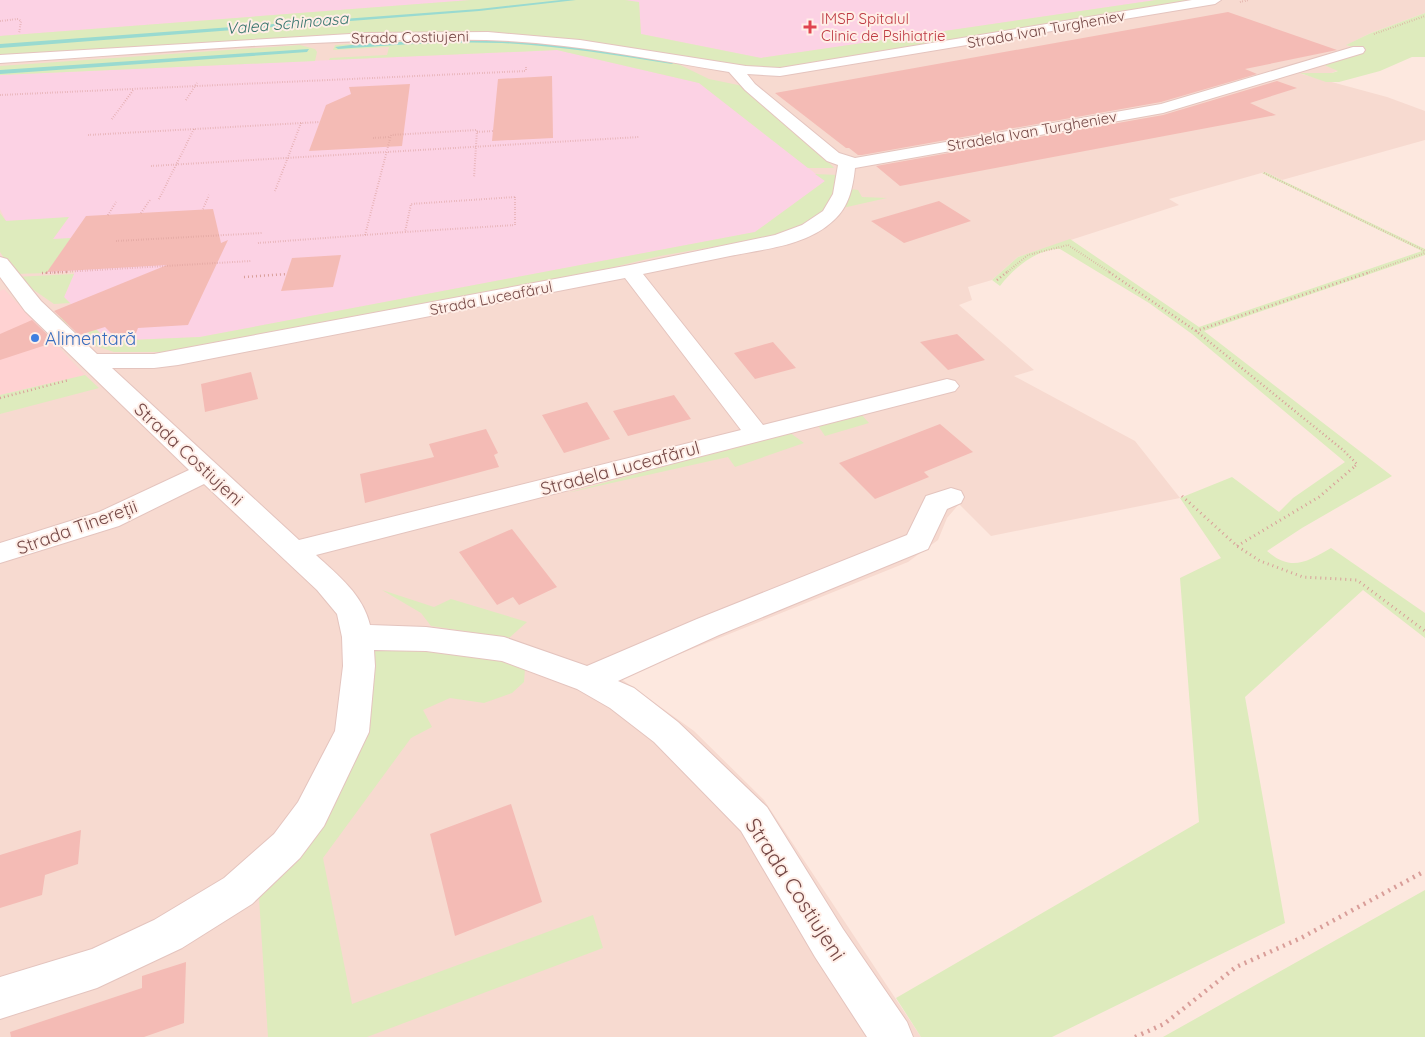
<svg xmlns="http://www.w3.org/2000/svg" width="1425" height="1037" font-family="Quicksand,sans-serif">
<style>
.residential{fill:#f7dad0}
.commercial{fill:#ffd2d2}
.medical{fill:#fcd2e4}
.green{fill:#deebbd}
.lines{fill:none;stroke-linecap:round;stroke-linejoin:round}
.stream{fill:#99dad0;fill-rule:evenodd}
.building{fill:#f4bbb5}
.minor-casing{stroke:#e4c4be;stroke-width:2}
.path-far3{stroke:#d99e99;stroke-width:2;stroke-dasharray:0.5 2;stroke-linecap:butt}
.path-far2{stroke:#d99e99;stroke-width:2.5;stroke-dasharray:1 3;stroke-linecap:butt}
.path-far1{stroke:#d99e99;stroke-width:3;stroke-dasharray:1 4;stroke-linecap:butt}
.path{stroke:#d99e99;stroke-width:4.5;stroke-dasharray:2 5;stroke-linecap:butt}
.minor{fill:#fff;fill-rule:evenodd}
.health-dot{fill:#e0444e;stroke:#ffeee7;stroke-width:2}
.shop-dot{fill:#3f7fe0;stroke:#ffeee7;stroke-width:2}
.labels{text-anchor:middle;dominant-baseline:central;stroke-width:4;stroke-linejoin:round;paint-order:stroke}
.far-health-label{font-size:15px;fill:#be3a42;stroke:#ffeee7;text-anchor:start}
.far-street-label{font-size:15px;fill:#754846;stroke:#ffeee7}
.far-water-label{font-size:16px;font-style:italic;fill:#36746c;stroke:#ffeee7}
.shop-label{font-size:18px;fill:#366cbe;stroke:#ffeee7;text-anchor:start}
.street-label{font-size:18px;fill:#754846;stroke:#ffeee7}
.near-street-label{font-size:21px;fill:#754846;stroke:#ffeee7}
</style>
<rect width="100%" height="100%" fill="#fde8df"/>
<path class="residential" d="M0,0H1425V13L1371,33L1347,45L1365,51L1324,65L1339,70L1332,73L1302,74L1387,97L1425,111V140L1282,180L1265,172L1169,199L1179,205L1018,257L992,280L968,287L972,300L959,305L1034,370L1014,376L1135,441L1180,498L991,536L959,504L947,518L938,540L908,562L620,678L694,731L764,800L921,1037H0Z"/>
<path class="commercial" d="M4,289L85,375L0,395V291Z"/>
<path class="medical" d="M0,0H471L0,36Z
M625,0H1156L761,58L641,34L639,3Z
M557,50L699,83L825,181L755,232L200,337L108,341L64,297L75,271L47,273L70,239H53L68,218L6,221L0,209V75Z"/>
<path class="green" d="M471,0H625L639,2L641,34L761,58L1156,0H1201L786,68H759L500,34L0,56V36Z
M1425,13V57H1412L1380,71L1339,82H1326L1300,73H1332L1338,71L1324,65L1364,51L1346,45L1371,33Z
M426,40L513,41L674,62L709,79L743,86L806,138L834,168H808L699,83L557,50L329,60L330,58L387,55L389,47L333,50L335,45Z
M300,45L315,49L317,52L315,61L0,75V66Z
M1265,172L1425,249V255L1204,331L1392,476L1302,528L1267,551C1291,572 1307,562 1331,548L1425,613V638L1363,590L1245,697L1285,923L1052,1037H921L896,998L1199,822L1180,578L1221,558L1180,498L1232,477L1279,512L1293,498L1345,462L1192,334L1149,303L1060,249C1036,249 1014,268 1000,286L992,280L1018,257L1070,239L1199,327L1422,251L1262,173Z
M815,174L838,175L837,183L826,211L792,233L660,256L593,272L197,352H114L96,346L88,332L56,320L53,316L86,319L108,341L200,337L755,232L825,181Z
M850,189L858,190L862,197L887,198L838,209Z
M0,213L6,221L69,217L53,239L71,238L47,273L15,274L0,252Z
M74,274L64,297L70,303L54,304L15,277Z
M85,375L99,388L0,414V395Z
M860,413L869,423L825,436L817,424Z
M789,432L804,443L735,467L728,457L567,493Z
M382,590L434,607L451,599L527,622L509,638L431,626L421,613Z
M370,644L518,661L525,669L524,682L512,693L484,703L450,698L423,710L432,727L411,738L323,858L352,1004L593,915L603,948L367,1037H268L259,898L302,855L351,770L364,732Z
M1425,890V1037H1163Z"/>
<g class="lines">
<path class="stream" d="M561,0H576L479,11L0,48V44L479,9Z
M440,40C503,39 564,45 625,54C639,56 663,56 675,62L672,64C615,55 559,46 502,43C447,41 392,45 338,49L335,47L359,44Z
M309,49L307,52L0,74V70Z"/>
</g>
<path class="building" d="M1228,12L1337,50L1245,69L1257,74L1161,102L862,155H858L849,148H846L775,93Z
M552,76L553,138L492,141L498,79Z
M1277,81L1297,88L1250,103L1276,115L900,186L876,166L1163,115Z
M410,84L402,146L309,151L326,105L351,94L349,87Z
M939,201L971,221L904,243L871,221Z
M213,209L221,243L228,240L188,325L138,328L136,333L112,334L105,327L79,335L54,311L167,265L47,272L86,216Z
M341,255L333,287L281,291L292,258Z
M32,320L55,342L0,360V334Z
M957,334L985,360L948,370L920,342Z
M773,342L796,368L755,379L734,353Z
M251,372L258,399L205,412L201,384Z
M674,395L691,419L628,436L613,411Z
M587,402L610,439L564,453L542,415Z
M940,424L973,452L924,472L929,477L875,499L839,463Z
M486,429L498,453L494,455L499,467L365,503L360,474L434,457L429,444Z
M512,529L557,587L519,605L513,597L497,605L459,552Z
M511,804L542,902L455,936L430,834Z
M81,830L78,864L45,875L42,895L0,908V855Z
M186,962L184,1023L144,1037H11L10,1032L142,988V976Z"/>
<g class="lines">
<defs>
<path id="minor" d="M1192,0H1221L1215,4L780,76L747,74L755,84L839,153L855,158L1161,104L1353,47H1363L1365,50L1363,53L1163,113L855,168C853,187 849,207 834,220C807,246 764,249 730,256C701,262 672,268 643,274L763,425L947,379L955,381L959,386L955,391L316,555C339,576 363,595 370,625L426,627L504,637L587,666L697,619L907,535L926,496L951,488L961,491L964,497L961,503L947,509L928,549L719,635L618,681L634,688L678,722L767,807L843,929L907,1022L913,1037H867L815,957L741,831L654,742L610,708L577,689L502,661L426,651L374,650L375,666L369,732L324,826L300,858L252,904L182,948L97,988L0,1019V977L92,949L154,920L224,878L274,834L298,802L335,731L343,666L342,637L337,614L317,590L204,484L119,526L0,563V543L99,512L189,470L25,311L0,277V257L7,259L41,301L97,354H154L630,265L775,235L802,225L823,211L833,194L838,165L827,161L745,90L729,72C649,59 568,42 486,40C324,37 162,53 0,63V55L367,33L488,32L580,40L746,66L780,68ZM625,278L741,430L299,540L112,368H154L178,365Z"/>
</defs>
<use href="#minor" class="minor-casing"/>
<path class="path-far3" d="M1240,2L1249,0
M0,21L18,19L21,21L19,34
M1374,34L1425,16
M0,95L526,71V67
M186,100L197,83
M112,119L134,89
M477,132L493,131
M88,135L320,122
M373,138L390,137
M151,166L639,137
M1264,173L1425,251
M275,191L301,123
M515,197V225L405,232L411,204Z
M159,199L194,129
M203,209L209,195
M141,213L150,200
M108,215L116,202
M365,235L405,232
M116,241L262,233
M258,243L365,235L391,135L477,130L474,178
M45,273L251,261
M1006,273L1028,255L1068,245L1111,273
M1367,273L1425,253"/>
<path class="path-far2" d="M1109,272L1196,331L1343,450L1357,464L1353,468
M42,273L67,272
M244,277L287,274
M997,280L1007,272
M1196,331L1370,272
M0,398L69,380"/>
<path class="path-far1" d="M1182,496L1237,546L1260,561L1303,577L1357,580L1425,631
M1237,546L1319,497L1354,467"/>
<path class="path" d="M1135,1037L1164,1024L1236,967L1301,938L1425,871"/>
<use href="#minor" class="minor"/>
</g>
<path class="health-dot" d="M807.5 19.5h5v5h5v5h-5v5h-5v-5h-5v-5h5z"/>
<circle class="shop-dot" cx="35" cy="338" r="5"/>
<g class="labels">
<g class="far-health-label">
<text x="821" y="18">IMSP Spitalul<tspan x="821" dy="17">Clinic de Psihiatrie</tspan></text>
</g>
<g class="far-street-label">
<text transform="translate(1046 29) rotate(-10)">Strada Ivan Turgheniev</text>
<text transform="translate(410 37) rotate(-1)">Strada Costiujeni</text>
<text transform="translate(1032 131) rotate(-10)">Stradela Ivan Turgheniev</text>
<text transform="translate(491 298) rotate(-11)">Strada Luceafărul</text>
</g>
<g class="far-water-label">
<text transform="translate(287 23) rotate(-5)">Valea Schinoasa</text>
</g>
<g class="shop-label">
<text x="45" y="338">Alimentară</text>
</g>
<g class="street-label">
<text transform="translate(189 454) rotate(43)">Strada Costiujeni</text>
<text transform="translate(620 468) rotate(-15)">Stradela Luceafărul</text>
<text transform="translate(77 527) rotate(-20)">Strada Tinereții</text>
</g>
<g class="near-street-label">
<text transform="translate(796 889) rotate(57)">Strada Costiujeni</text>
</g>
</g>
</svg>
